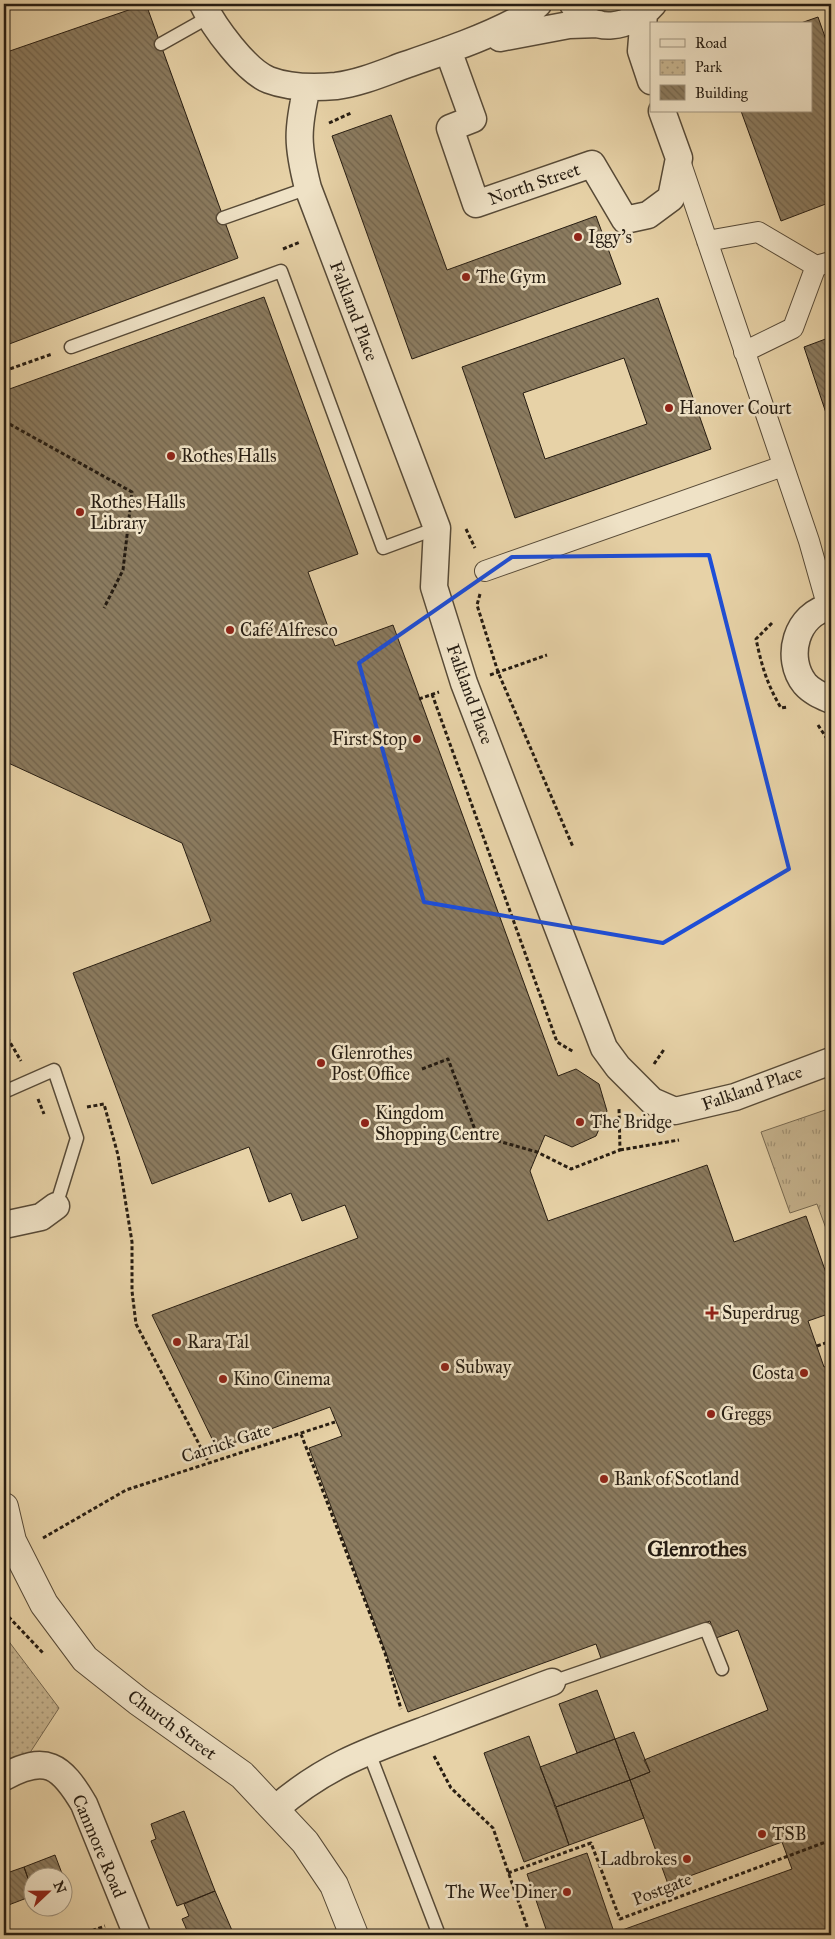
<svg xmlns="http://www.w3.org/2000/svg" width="835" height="1939" font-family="'IM FELL Great Primer',serif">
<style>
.grass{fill:url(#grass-tufts);stroke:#766850}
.park{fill:url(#park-dots);stroke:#766850}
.building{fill:url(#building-back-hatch);stroke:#271d12;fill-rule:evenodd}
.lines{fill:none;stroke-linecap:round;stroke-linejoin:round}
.service-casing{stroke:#574a37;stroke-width:15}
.pedestrian-casing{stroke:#574a37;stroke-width:22}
.minor-casing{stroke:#574a37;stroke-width:29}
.tertiary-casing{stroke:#574a37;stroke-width:30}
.path{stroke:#271d12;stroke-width:3;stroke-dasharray:4 2.5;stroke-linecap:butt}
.service{stroke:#efe2c6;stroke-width:12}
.pedestrian{stroke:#efe2c6;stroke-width:20}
.minor{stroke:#efe2c6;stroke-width:26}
.tertiary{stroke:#efe2c6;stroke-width:28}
.marked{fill:none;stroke:#1d4ed8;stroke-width:4;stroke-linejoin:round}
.poi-dot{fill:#8f2418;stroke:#efe2c6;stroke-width:2}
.labels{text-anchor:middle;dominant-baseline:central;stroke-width:5;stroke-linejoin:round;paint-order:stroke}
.street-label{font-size:18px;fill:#271d12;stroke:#efe2c6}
.poi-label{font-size:18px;fill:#271d12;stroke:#efe2c6;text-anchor:start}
.district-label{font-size:22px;font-weight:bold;fill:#271d12;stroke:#efe2c6}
</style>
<defs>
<pattern id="grass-tufts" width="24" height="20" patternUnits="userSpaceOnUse" patternTransform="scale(1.25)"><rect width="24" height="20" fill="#c6b38e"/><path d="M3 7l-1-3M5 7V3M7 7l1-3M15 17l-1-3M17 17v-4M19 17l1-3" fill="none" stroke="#a19173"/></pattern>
<pattern id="park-dots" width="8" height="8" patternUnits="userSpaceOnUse" patternTransform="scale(1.25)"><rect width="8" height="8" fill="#c6b38e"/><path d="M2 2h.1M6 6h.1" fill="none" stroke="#a19173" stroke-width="1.8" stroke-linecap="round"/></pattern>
<pattern id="building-back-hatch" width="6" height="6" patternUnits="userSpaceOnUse" patternTransform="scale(1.25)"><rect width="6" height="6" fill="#8b7b5f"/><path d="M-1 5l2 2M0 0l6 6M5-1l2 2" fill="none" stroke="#72644d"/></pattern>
</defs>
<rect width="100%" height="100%" fill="#e7d2a7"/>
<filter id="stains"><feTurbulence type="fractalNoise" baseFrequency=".004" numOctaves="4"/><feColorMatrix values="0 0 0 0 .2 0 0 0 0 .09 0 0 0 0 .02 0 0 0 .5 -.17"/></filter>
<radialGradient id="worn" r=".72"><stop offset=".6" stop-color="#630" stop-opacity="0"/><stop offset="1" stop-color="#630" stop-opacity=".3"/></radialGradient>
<path class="grass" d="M831,1108V1242L817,1204L790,1213L761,1132Z"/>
<path class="park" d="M4,1635L59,1708L20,1768L4,1777Z"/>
<path class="building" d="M146,4L238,258L4,346V53Z
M818,17L831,54V202L781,221L741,111H811V24H798Z
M391,115L447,270L596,216L621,284L412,359L332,136Z
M264,297L358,554L308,572L335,646L393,625L558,1076L576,1069L599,1084L607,1111L596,1136L572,1147L545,1135L530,1171L548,1221L707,1165L734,1242L806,1216L831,1287V1313L808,1321L824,1367L831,1364V1935H615L614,1933L792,1869L782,1842L668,1884L630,1780L650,1772L644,1760L768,1710L738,1630L716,1638L710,1621L602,1661L596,1644L408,1712L309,1448L342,1436L330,1407L217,1449L152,1315L358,1238L345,1205L302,1221L291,1193L269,1202L249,1147L152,1184L73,973L211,921L182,843L4,761V391Z
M658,298L711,449L515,518L462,367ZM624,358L647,424L545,459L523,393Z
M831,337V428L804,347Z
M597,1690L615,1739L577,1753L559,1704Z
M634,1732L650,1772L630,1780L615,1739Z
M529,1736L569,1845L524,1862L484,1753Z
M615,1739L630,1780L556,1807L540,1767Z
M630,1780L644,1818L569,1845L556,1807Z
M184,1811L215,1891L177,1906L151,1841L156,1839L151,1824Z
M587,1853L615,1935H548L527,1874Z
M55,1855L66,1884L62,1886V1876H32V1890L24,1867Z
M24,1867L32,1890V1896L6,1906L4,1874Z
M215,1891L234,1935H189L182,1919L189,1916L184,1904Z
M103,1931L104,1935H92Z"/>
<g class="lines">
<defs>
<path id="service" d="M161,44L209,17
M223,218L308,188
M71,347L281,271L383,548L437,528
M4,1092L54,1070L77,1138L56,1206
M552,1682L706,1629L722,1669
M368,1750L439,1935"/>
<path id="pedestrian" d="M679,158L809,541L828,608
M707,241L758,232L816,266L831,262
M744,352L793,328L816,266
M485,571L783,466"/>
<path id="minor" d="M203,4C213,26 246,71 269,80C290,88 314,88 336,86C360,83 383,73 405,65C443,52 482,39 518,20C525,16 532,9 538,4
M573,4C591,37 632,28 653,4
M644,14L641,51L651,81
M500,38L569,25L599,24
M448,50L473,119L450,128L476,204L592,164L625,220L648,215L671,198L679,158L662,111
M307,87C297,130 297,145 308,188L437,528L434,587L464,683L604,1048L618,1067L652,1101L675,1111L735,1097L831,1061
M831,607C796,613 784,658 805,684C812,692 822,696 831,700
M4,1225L41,1217L56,1206
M4,1777C46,1754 61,1765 84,1804L137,1935
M275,1809C326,1765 368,1751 430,1728C470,1713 511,1697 552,1682"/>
<path id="tertiary" d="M4,1507L12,1541L44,1604L85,1659L138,1701L242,1775L305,1842L334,1885L354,1935"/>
</defs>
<use href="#service" class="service-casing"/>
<use href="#pedestrian" class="pedestrian-casing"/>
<use href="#minor" class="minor-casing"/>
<use href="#tertiary" class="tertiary-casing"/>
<path class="path" d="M329,123L351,113
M283,249L300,242
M4,371L52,354
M4,421L132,492L123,570L104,608
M466,529L475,548
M480,594L477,605L498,672L573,847
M772,623L756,639C762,667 767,684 781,708L788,707
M490,675L547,655
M432,694L557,1042L574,1052
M419,699L439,692
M818,725L831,745
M4,1032L21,1061
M654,1064L665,1048
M422,1069L448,1059L477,1135L537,1152L571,1169L620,1150L619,1108
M38,1099L44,1114
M87,1107L104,1104L118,1155L132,1242V1291L136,1324L209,1463
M620,1150L679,1140
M817,1346L831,1341
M301,1434L385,1653L401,1709
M43,1538L126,1490L335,1422
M4,1612L43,1653
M434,1756L451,1788L493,1828L530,1935
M508,1873L591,1843L620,1919L831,1840
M80,1935L105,1926"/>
<use href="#service" class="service"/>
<use href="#pedestrian" class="pedestrian"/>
<use href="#minor" class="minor"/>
<use href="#tertiary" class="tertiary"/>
</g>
<path class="marked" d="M709,555L789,869L663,943L424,902L359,663L512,557Z"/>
<g class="poi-dot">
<circle cx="578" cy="237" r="5"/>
<circle cx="466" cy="277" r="5"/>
<circle cx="669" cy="408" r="5"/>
<circle cx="171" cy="456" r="5"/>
<circle cx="80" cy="512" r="5"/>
<circle cx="230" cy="630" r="5"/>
<circle cx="417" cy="739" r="5"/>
<circle cx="321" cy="1063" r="5"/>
<circle cx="580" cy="1122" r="5"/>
<circle cx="365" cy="1123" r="5"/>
<path d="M709.5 1305.5h5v5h5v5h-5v5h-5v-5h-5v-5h5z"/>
<circle cx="177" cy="1342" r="5"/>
<circle cx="445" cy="1367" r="5"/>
<circle cx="804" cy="1373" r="5"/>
<circle cx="223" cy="1379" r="5"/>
<circle cx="711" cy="1414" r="5"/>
<circle cx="604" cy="1479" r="5"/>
<circle cx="762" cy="1834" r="5"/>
<circle cx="687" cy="1859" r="5"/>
<circle cx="567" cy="1892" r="5"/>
</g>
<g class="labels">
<g class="street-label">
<text transform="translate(534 184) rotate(-19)">North Street</text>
<text transform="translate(354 311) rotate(69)">Falkland Place</text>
<text transform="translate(470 694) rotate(70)">Falkland Place</text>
<text transform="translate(752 1088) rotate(-19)">Falkland Place</text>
<text transform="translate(226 1443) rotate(-18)">Carrick Gate</text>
<text transform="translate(172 1725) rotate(36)">Church Street</text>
<text transform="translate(99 1846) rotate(67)">Canmore Road</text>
<text transform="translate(662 1889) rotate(-21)">Postgate</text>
</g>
<g class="poi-label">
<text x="588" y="237">Iggy's</text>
<text x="476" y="277">The Gym</text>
<text x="679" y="408">Hanover Court</text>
<text x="181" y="456">Rothes Halls</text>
<text x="90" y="502">Rothes Halls<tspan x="90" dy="21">Library</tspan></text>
<text x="240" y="630">Café Alfresco</text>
<text x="407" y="739" text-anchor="end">First Stop</text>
<text x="331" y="1053">Glenrothes<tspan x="331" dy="21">Post Office</tspan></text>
<text x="375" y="1113">Kingdom<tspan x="375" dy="21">Shopping Centre</tspan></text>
<text x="590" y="1122">The Bridge</text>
<text x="722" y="1313">Superdrug</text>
<text x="187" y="1342">Rara Tal</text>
<text x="455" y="1367">Subway</text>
<text x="794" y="1373" text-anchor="end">Costa</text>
<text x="233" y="1379">Kino Cinema</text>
<text x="721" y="1414">Greggs</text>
<text x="614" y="1479">Bank of Scotland</text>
<text x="772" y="1834">TSB</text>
<text x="677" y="1859" text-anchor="end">Ladbrokes</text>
<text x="557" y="1892" text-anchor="end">The Wee Diner</text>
</g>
<g class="district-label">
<text x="697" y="1548">Glenrothes</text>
</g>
</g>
<rect width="835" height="1939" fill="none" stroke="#e7d2a7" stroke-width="20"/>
<rect x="5" y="5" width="825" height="1929" fill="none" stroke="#271d12" stroke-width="2.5"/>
<rect x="10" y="10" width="815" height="1919" fill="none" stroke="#271d12"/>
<rect x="650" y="22" width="162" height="90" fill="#efe2c6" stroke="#9f937e"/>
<rect x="660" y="39" width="25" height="8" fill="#efe2c6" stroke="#9f937e"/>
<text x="695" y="48" font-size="15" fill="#271d12">Road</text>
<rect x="660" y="60" width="25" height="15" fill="url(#park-dots)" stroke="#9f937e"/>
<text x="695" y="72" font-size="15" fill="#271d12">Park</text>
<rect x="660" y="85" width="25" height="15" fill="url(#building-back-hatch)" stroke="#9f937e"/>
<text x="695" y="98" font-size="15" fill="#271d12">Building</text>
<g transform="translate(48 1892) rotate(68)"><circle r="24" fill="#efe2c6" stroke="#9f937e"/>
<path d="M0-4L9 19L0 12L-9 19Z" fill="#8f2418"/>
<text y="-8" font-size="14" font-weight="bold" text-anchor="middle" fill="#271d12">N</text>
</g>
<rect width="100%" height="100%" filter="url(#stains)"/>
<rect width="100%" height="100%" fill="url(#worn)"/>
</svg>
